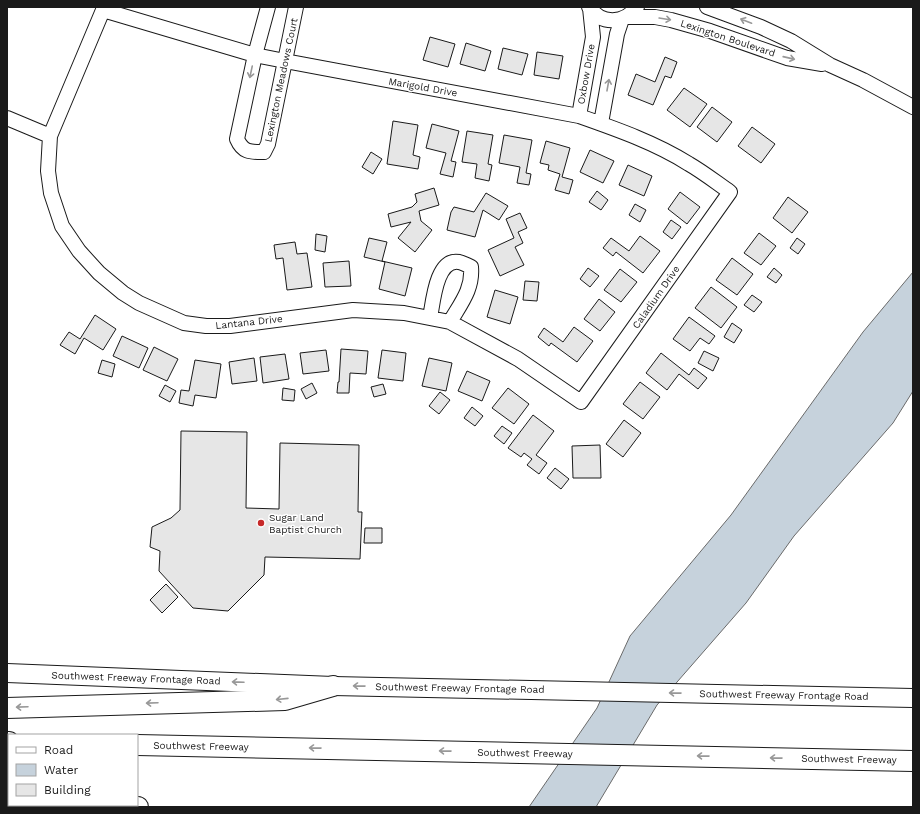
<svg xmlns="http://www.w3.org/2000/svg" width="920" height="814" font-family="'Work Sans',sans-serif">
<style>
.water{fill:#c6d2dc;stroke:#6a6a6a}
.building{fill:#e6e6e6;stroke:#1a1a1a}
.lines{fill:none;stroke-linecap:round;stroke-linejoin:round}
.minor-casing{stroke:#1a1a1a;stroke-width:16}
.major-casing{stroke:#1a1a1a;stroke-width:20}
.highway-casing{stroke:#1a1a1a;stroke-width:22}
.minor{stroke:#fff;stroke-width:14}
.major{stroke:#fff;stroke-width:18}
.highway{stroke:#fff;stroke-width:20}
.oneway{stroke:#989898}
.poi-dot{fill:#c62828;stroke:#fff;stroke-width:1.5}
.labels{text-anchor:middle;dominant-baseline:central;stroke-width:3;stroke-linejoin:round;paint-order:stroke}
.street-label{font-size:10px;fill:#1a1a1a;stroke:#fff}
.poi-label{font-size:10px;fill:#1a1a1a;stroke:#fff;text-anchor:start}
</style>
<rect width="100%" height="100%" fill="#fff"/>
<path class="water" d="M913,272V391L893,423L794,536L746,603L657,705L596,807H529L597,708L630,636L731,515L863,332Z"/>
<path class="building" d="M430,37L455,44L448,67L423,60Z
M466,43L491,51L485,71L460,64Z
M503,48L528,54L522,75L498,69Z
M537,52L563,56L559,79L534,75Z
M665,57L677,62L671,78L665,76L653,105L628,95L636,74L655,82Z
M684,88L707,104L690,127L667,110Z
M712,107L732,122L717,142L697,127Z
M393,121L418,125L413,155L420,157L418,169L387,164Z
M432,124L459,131L451,161L456,162L453,177L440,174L446,153L426,148Z
M752,127L775,144L761,163L738,146Z
M467,131L493,135L488,164L492,165L489,181L475,178L477,164L462,162Z
M504,135L532,140L526,173L531,174L529,185L517,183L520,167L499,163Z
M546,141L570,148L562,177L573,180L569,194L555,190L560,174L548,170L549,165L540,163Z
M590,150L614,161L603,183L580,172Z
M371,152L382,159L373,174L362,167Z
M628,165L652,176L644,196L619,185Z
M434,188L439,205L419,211L421,221L432,230L415,252L398,238L411,222L391,227L388,214L412,207L417,202L415,194Z
M597,191L608,200L601,210L589,202Z
M680,192L700,207L687,224L668,209Z
M486,193L508,206L499,220L483,210L475,237L447,230L451,212L454,207L474,212Z
M788,197L808,212L792,233L773,218Z
M635,204L646,210L640,222L629,215Z
M520,213L527,228L518,232L523,243L515,247L524,265L500,276L488,250L514,238L506,219Z
M671,220L681,227L672,239L663,232Z
M759,233L776,246L761,265L744,253Z
M316,234L327,236L325,252L315,250Z
M640,236L660,251L643,273L616,252L613,256L603,248L611,238L629,251Z
M369,238L387,242L382,261L412,268L405,296L379,289L385,262L364,257Z
M797,238L805,244L798,254L790,248Z
M295,242L297,254L307,253L312,287L287,290L283,258L276,259L274,245Z
M732,258L753,274L737,295L716,280Z
M349,261L351,286L325,287L323,263Z
M588,268L599,276L590,287L580,279Z
M774,268L782,275L776,283L767,277Z
M620,269L637,282L621,302L604,290Z
M525,281L539,282L537,301L523,300Z
M711,287L737,307L721,328L695,308Z
M495,290L518,297L510,324L487,317Z
M752,295L762,302L754,312L744,305Z
M599,299L615,312L600,331L584,319Z
M95,315L116,329L103,350L84,338L75,354L60,345L69,332L80,339Z
M689,317L715,336L709,344L700,338L690,351L673,339Z
M732,323L742,330L734,343L724,337Z
M574,327L593,341L577,362L551,343L549,346L538,337L544,328L563,342Z
M122,336L148,348L139,368L113,356Z
M154,347L178,359L167,381L143,370Z
M341,349L368,351L366,374L350,373L349,393H337L338,382H339Z
M326,350L329,371L303,374L300,353Z
M382,350L406,353L403,381L378,378Z
M704,351L719,358L713,371L698,363Z
M661,353L689,375L694,368L707,378L698,389L679,374L667,390L646,373Z
M285,354L289,379L263,383L260,357Z
M254,358L257,381L232,384L229,362Z
M429,358L452,363L446,391L422,386Z
M102,360L115,364L112,377L98,373Z
M195,360L221,364L216,398L195,395L193,406L179,403L181,390L189,391Z
M467,371L490,381L482,401L458,391Z
M640,382L660,397L643,419L623,404Z
M312,383L317,393L306,399L301,389Z
M383,384L386,394L374,397L371,387Z
M165,385L176,391L170,402L159,396Z
M283,388L295,390L294,401L282,400Z
M508,388L529,404L514,424L492,408Z
M440,392L450,400L439,414L429,406Z
M472,407L483,416L475,426L464,418Z
M533,415L554,431L536,455L547,463L539,474L527,465L532,459L524,453L521,457L508,448Z
M624,420L641,433L623,457L606,444Z
M502,426L512,433L504,444L494,436Z
M181,431L247,432L246,508L279,509L280,443L359,445L358,512H362L360,559L265,557L264,575L228,611L193,608L159,571L160,551L150,547L152,527L171,518L180,510Z
M600,445L601,478H573L572,446Z
M555,468L569,479L561,489L547,478Z
M365,528H382V543H364Z
M166,584L178,597L162,613L150,600Z"/>
<g class="lines">
<defs>
<path id="minor" d="M268,7L255,55L237,139C243,153 251,152 264,152L268,144L296,7
M589,7C601,25 624,24 637,7
M707,7L761,27L791,41L830,65L863,80L913,107
M103,10L255,55L285,61L579,116C616,129 656,143 689,164C703,172 717,183 730,192L581,402L518,359L450,322L404,313L353,310L230,326H206L184,323L139,303L123,293L99,273L79,251L62,226L51,193L48,171L50,136Z
M626,17H655L671,20L710,31L787,58L822,64
M579,116L593,37L590,8
M7,118L50,136
M601,123L617,34L622,19
M430,318C433,303 436,258 459,262C463,263 467,265 471,267C473,289 461,303 450,322"/>
<path id="major" d="M7,673L333,686L913,698"/>
<path id="highway" d="M7,708L285,700L333,686
M7,742H9
M137,745L913,761
M7,805H9
M30,805L138,807"/>
</defs>
<use href="#minor" class="minor-casing"/>
<use href="#major" class="major-casing"/>
<use href="#highway" class="highway-casing"/>
<use href="#minor" class="minor"/>
<use href="#major" class="major"/>
<use href="#highway" class="highway"/>
</g>
<defs><path id="oneway-shaft" d="M-6 0H5M1.5-3L5.5 0L1.5 3" fill="none" stroke-width="1.6" stroke-linecap="round" stroke-linejoin="round"/></defs>
<g class="oneway">
<use href="#oneway-shaft" transform="translate(665 19) rotate(9)"/>
<use href="#oneway-shaft" transform="translate(746 21) rotate(-159)"/>
<use href="#oneway-shaft" transform="translate(789 58) rotate(13)"/>
<use href="#oneway-shaft" transform="translate(251 72) rotate(102)"/>
<use href="#oneway-shaft" transform="translate(608 85) rotate(-80)"/>
<use href="#oneway-shaft" transform="translate(238 682) rotate(-178)"/>
<use href="#oneway-shaft" transform="translate(359 686) rotate(-179)"/>
<use href="#oneway-shaft" transform="translate(675 693) rotate(-179)"/>
<use href="#oneway-shaft" transform="translate(282 699) rotate(174)"/>
<use href="#oneway-shaft" transform="translate(152 703) rotate(178)"/>
<use href="#oneway-shaft" transform="translate(22 707) rotate(178)"/>
<use href="#oneway-shaft" transform="translate(315 748) rotate(-179)"/>
<use href="#oneway-shaft" transform="translate(445 751) rotate(-179)"/>
<use href="#oneway-shaft" transform="translate(703 756) rotate(-179)"/>
<use href="#oneway-shaft" transform="translate(776 758) rotate(-179)"/>
</g>
<circle class="poi-dot" cx="261" cy="523" r="4"/>
<g class="labels">
<g class="street-label">
<text transform="translate(728 38) rotate(18)">Lexington Boulevard</text>
<text transform="translate(586 74) rotate(-80)">Oxbow Drive</text>
<text transform="translate(281 80) rotate(-78)">Lexington Meadows Court</text>
<text transform="translate(423 87) rotate(10)">Marigold Drive</text>
<text transform="translate(656 297) rotate(-55)">Caladium Drive</text>
<text transform="translate(249 322) rotate(-6)">Lantana Drive</text>
<text transform="translate(136 678) rotate(2)">Southwest Freeway Frontage Road</text>
<text transform="translate(460 688) rotate(1)">Southwest Freeway Frontage Road</text>
<text transform="translate(784 695) rotate(1)">Southwest Freeway Frontage Road</text>
<text transform="translate(201 746) rotate(1)">Southwest Freeway</text>
<text transform="translate(525 753) rotate(1)">Southwest Freeway</text>
<text transform="translate(849 759) rotate(1)">Southwest Freeway</text>
</g>
<g class="poi-label">
<text x="269" y="517">Sugar Land<tspan x="269" dy="12">Baptist Church</tspan></text>
</g>
</g>
<rect width="920" height="814" fill="none" stroke="#1a1a1a" stroke-width="16"/>
<rect x="8" y="734" width="130" height="72" fill="#ffffff" stroke="#a3a3a3"/>
<rect x="16" y="747" width="20" height="6" fill="#ffffff" stroke="#a3a3a3"/>
<text x="44" y="754" font-size="12" fill="#1a1a1a">Road</text>
<rect x="16" y="764" width="20" height="12" fill="#c6d2dc" stroke="#a3a3a3"/>
<text x="44" y="774" font-size="12" fill="#1a1a1a">Water</text>
<rect x="16" y="784" width="20" height="12" fill="#e6e6e6" stroke="#a3a3a3"/>
<text x="44" y="794" font-size="12" fill="#1a1a1a">Building</text>
</svg>
